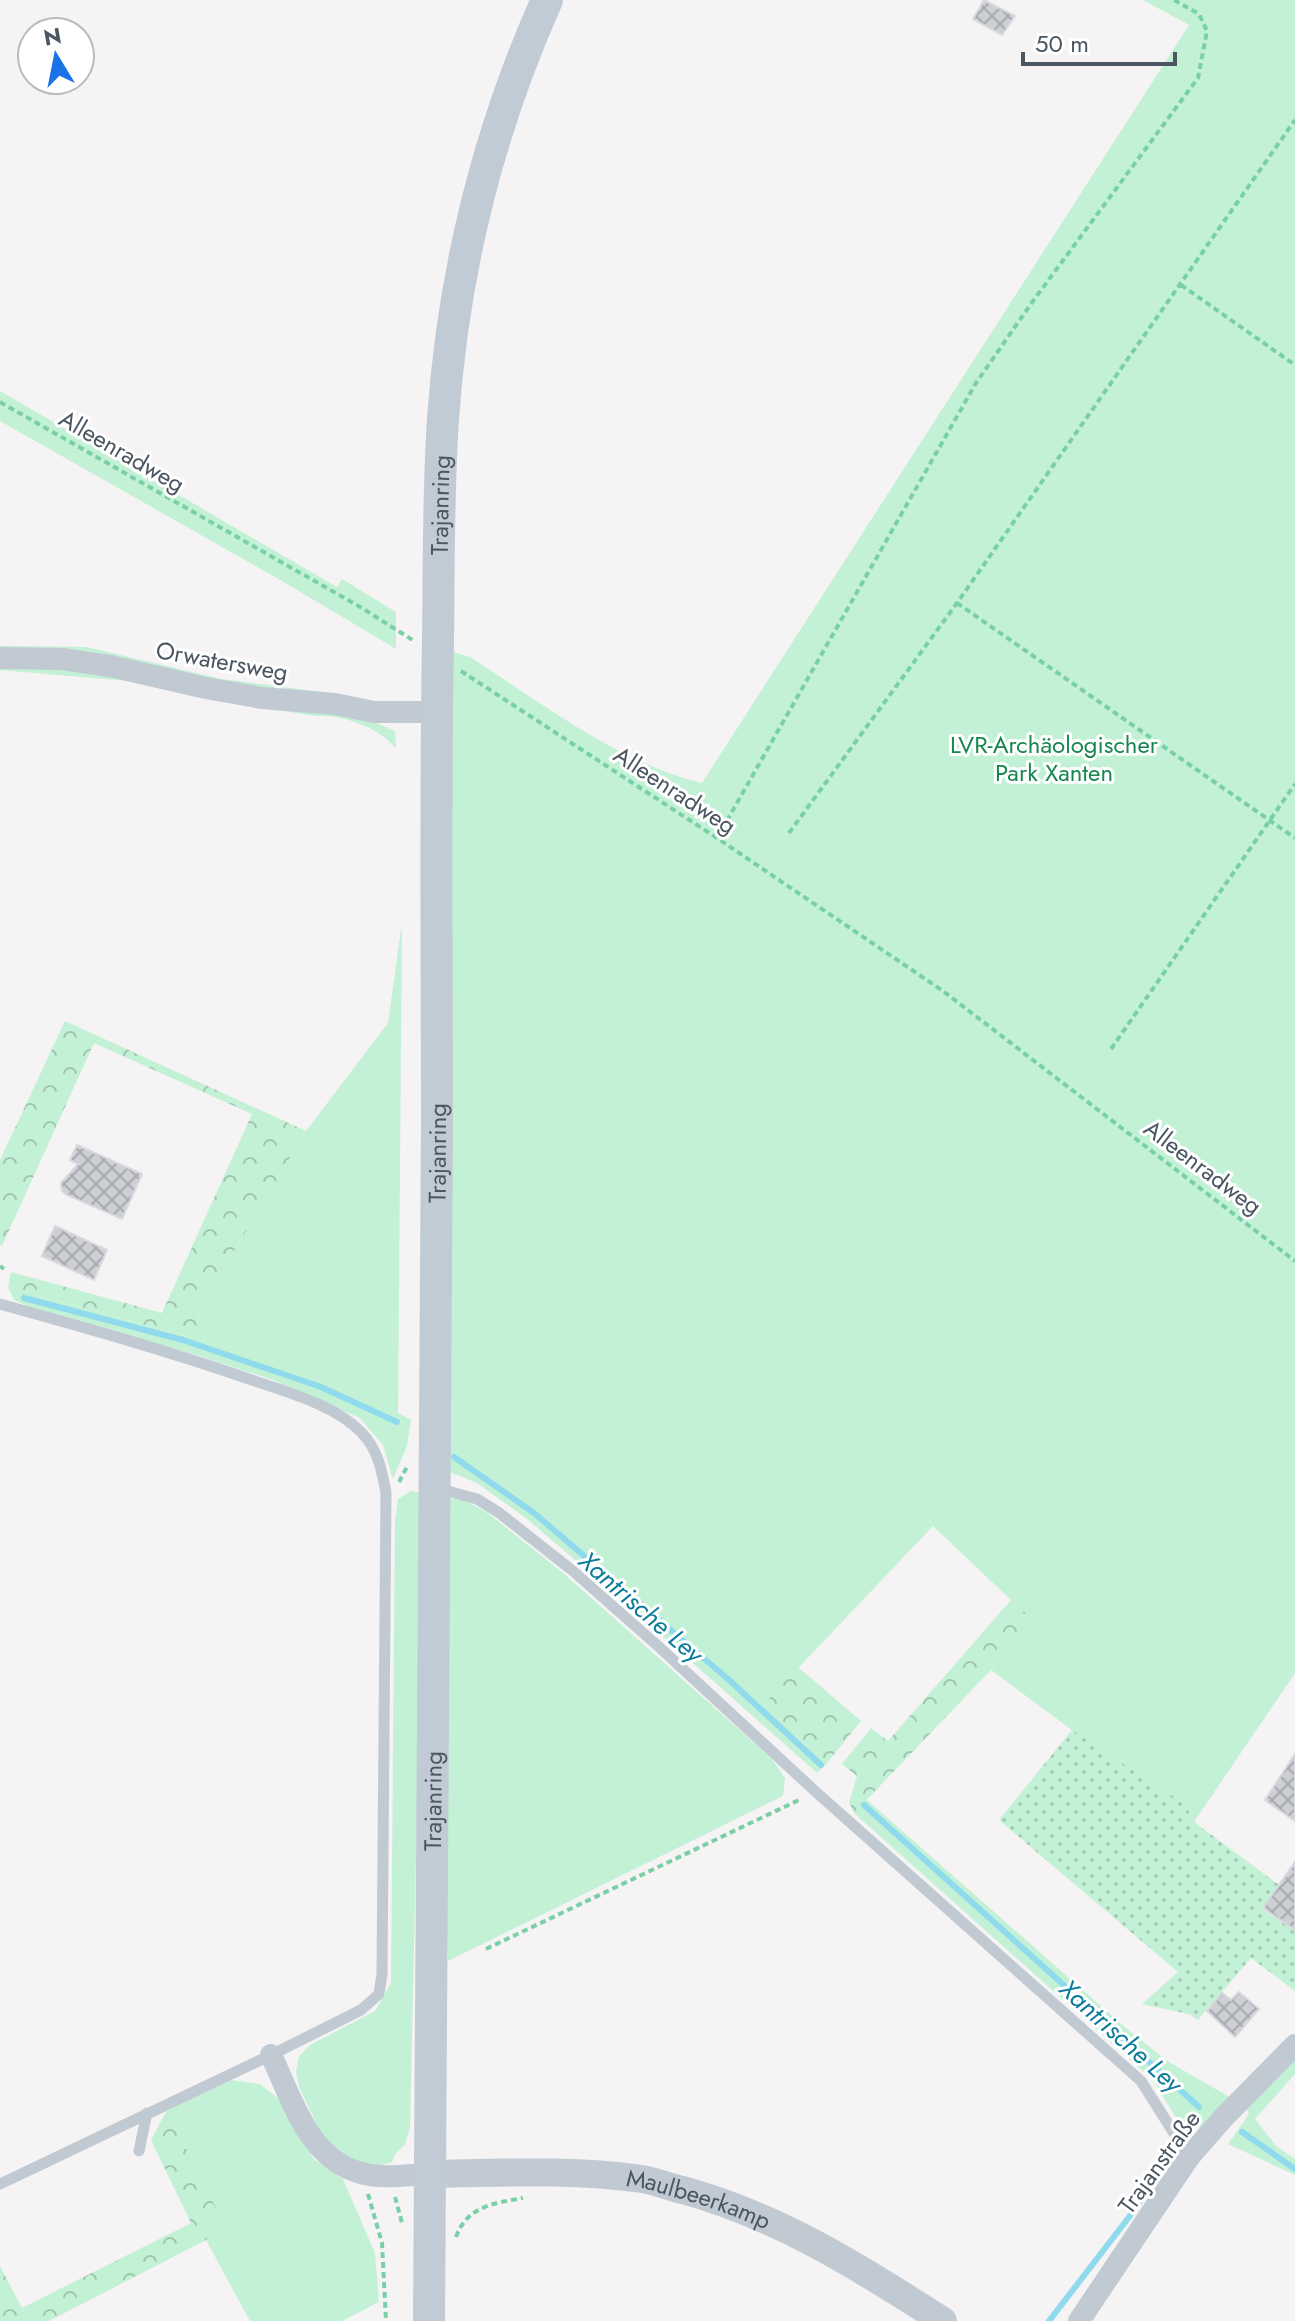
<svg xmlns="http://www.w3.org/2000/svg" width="1295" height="2321" font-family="Jost,sans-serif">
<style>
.green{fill:#c3f1d5}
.forest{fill:url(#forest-crowns)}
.garden{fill:url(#garden-dots)}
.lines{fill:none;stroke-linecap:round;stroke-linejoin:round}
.stream{stroke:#90daee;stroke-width:6}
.building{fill:url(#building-cross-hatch);stroke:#d7d9de;stroke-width:2}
.path{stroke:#7ad0a6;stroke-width:4;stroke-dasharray:6 4;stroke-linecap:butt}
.service{stroke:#c1cad2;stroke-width:11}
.minor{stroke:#c1cad2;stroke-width:22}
.tertiary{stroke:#c1cad2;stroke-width:28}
.secondary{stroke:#c1cbd6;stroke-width:32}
.labels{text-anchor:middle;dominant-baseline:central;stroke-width:6;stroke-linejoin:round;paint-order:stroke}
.street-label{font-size:24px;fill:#4a5661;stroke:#fff}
.park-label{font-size:24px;fill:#17864f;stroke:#fff}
.water-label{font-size:26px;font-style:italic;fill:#0c7c9b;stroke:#fff}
</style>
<defs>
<pattern id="forest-crowns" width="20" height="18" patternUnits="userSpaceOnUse" patternTransform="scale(2)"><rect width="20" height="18" fill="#c3f1d5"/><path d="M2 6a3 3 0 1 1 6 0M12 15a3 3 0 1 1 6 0" fill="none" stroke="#a0c6b0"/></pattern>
<pattern id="garden-dots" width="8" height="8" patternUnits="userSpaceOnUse" patternTransform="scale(2)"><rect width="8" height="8" fill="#c3f1d5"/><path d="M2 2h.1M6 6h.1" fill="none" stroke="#a0c6b0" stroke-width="1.8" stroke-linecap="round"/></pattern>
<pattern id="building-cross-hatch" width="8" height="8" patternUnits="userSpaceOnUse" patternTransform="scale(2)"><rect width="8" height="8" fill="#cdcfd5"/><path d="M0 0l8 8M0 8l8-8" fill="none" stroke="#a8abb0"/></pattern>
</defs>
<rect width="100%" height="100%" fill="#f5f3f3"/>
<path class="green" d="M1143,0H1295V1673L1194,1822L1185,1804L1072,1730L991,1670L1035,1623L933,1526L764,1704L827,1763L817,1773L607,1587L527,1519L477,1483L444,1470L453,652L470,657C542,703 618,763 702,783L1189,25Z
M0,391L337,587L342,579L396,612V649L282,581L0,421Z
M0,646L87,647L221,679L330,693L302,696L0,652Z
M0,662H13L356,714L395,731L396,749C381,728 341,714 316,716L216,701L140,682L0,670Z
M402,923L398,1413L411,1420L407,1446L393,1479L383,1445L360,1418L273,1380L193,1354L30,1307L14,1300L8,1287L192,1338L203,1303L306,1131L388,1023Z
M411,1491L424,1493L410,2128L405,2145L395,2154L392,2162L377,2167L360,2166L323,2138L299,2087L296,2072L299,2056L310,2045L375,2011L391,1983L395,1522L398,1499Z
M444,1497L467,1501L489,1514L563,1573L771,1758L785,1778L783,1796L448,1961L444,1815Z
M867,1800L1127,2029L1167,2061L1233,2099L1210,2125L1193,2129L1175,2116L1153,2080L854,1813Z
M1295,2054V2074L1255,2119L1276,2146L1295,2159V2175L1228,2144L1249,2114L1247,2110Z
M231,2080L260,2084L283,2102L297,2133L314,2159L343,2179L375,2253L379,2302L342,2321H250L206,2240L222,2220L167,2110Z"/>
<path class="forest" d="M65,1021L306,1131L203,1303L192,1338L8,1287L11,1272L162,1313L252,1114L94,1043L2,1246L0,1245V1160Z
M1011,1600L1036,1623L854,1813L849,1802L857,1776L842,1764L871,1728L888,1741Z
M798,1667L861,1721L827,1763L764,1704Z
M167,2110L222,2220L206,2240L49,2321H0V2266L22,2308L191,2223L151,2140Z"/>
<path class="garden" d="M1072,1730L1185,1804L1194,1822L1279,1885L1262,1909L1295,1931V1991L1251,1958L1198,2020L1189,2014L1142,2004L1178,1972L999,1820Z"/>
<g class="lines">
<path class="stream" d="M24,1298L183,1340L321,1387L397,1422
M454,1457L534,1513L728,1679L821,1765
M864,1805L1199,2107
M1242,2132L1295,2169
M1049,2321L1136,2208L1166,2160"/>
</g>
<path class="building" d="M984,0L1015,16L1002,35L973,19Z
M77,1145L142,1174L122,1219L67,1195L62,1191L61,1183L78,1164L70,1160Z
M55,1226L107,1250L94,1280L42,1256Z
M1295,1754V1821L1265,1800Z
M1295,1862V1930L1263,1908Z
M1239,1992L1259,2009L1235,2037L1207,2011L1222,1993L1231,2000Z"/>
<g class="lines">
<path class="path" d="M1181,285L1295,365
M0,402L362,608L414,641
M957,603L1295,838
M461,671L717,838L943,991L1295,1261
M789,833L957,603L1295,120
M717,838L976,383L1033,301L1198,78L1207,31L1199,14L1174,0
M1111,1049L1295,784
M0,1266L4,1269
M399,1482L408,1465
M486,1949L801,1799
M368,2194L382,2243L386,2321
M395,2197L402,2223
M456,2237C467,2206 495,2203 523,2198"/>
<path class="service" d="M0,1304C83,1327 165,1350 246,1378C283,1391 334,1404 361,1432C378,1449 382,1471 386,1493L382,1974L379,1994L361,2010L271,2055L0,2184
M437,1488L477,1499L498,1512L573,1571L658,1646L816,1792L1141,2081L1189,2157
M139,2151L147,2113"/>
<path class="minor" d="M0,658L62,659L110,666L206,688L262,698L335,704L374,712H436
M271,2055C292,2099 308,2159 361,2173C382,2179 407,2175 428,2174
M1079,2321L1189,2157L1224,2117L1295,2045"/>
<path class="tertiary" id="s1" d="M428,2174C499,2173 571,2169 642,2179C655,2181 669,2187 683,2190C780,2217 859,2267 943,2321"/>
<path class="secondary" id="s2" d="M429,2321C431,1922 435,1523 437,1124C437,963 435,803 438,642C439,568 438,493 443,419C453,275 488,132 547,0"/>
</g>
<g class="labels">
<g class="street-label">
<text transform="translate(122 451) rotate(30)">Alleenradweg</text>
<text stroke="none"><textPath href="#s2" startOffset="1816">Trajanring</textPath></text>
<text transform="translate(222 661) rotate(10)">Orwatersweg</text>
<text transform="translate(675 790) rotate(33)">Alleenradweg</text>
<text stroke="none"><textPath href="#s2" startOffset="1168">Trajanring</textPath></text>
<text transform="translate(1203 1167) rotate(37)">Alleenradweg</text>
<text stroke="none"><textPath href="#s2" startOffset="520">Trajanring</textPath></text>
<text transform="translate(1159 2162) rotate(-54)">Trajanstraße</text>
<text stroke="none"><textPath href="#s1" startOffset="274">Maulbeerkamp</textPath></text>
</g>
<g class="park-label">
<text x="1054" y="744">LVR-Archäologischer<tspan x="1054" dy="28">Park Xanten</tspan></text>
</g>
<g class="water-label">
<text transform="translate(641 1607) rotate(41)">Xantrische Ley</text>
<text transform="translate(1121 2036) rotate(42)">Xantrische Ley</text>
</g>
</g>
<g transform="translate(56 56) rotate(350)"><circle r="38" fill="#ffffff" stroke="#b7bbc0" stroke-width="2"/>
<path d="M0-6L14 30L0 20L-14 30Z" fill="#1a73e8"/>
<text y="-12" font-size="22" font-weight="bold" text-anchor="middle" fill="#4a5661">N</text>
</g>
<path d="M1023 52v12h152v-12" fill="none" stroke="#4a5661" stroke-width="4"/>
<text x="1035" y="52" font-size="24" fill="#4a5661" stroke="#ffffff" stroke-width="6" paint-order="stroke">50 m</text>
</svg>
